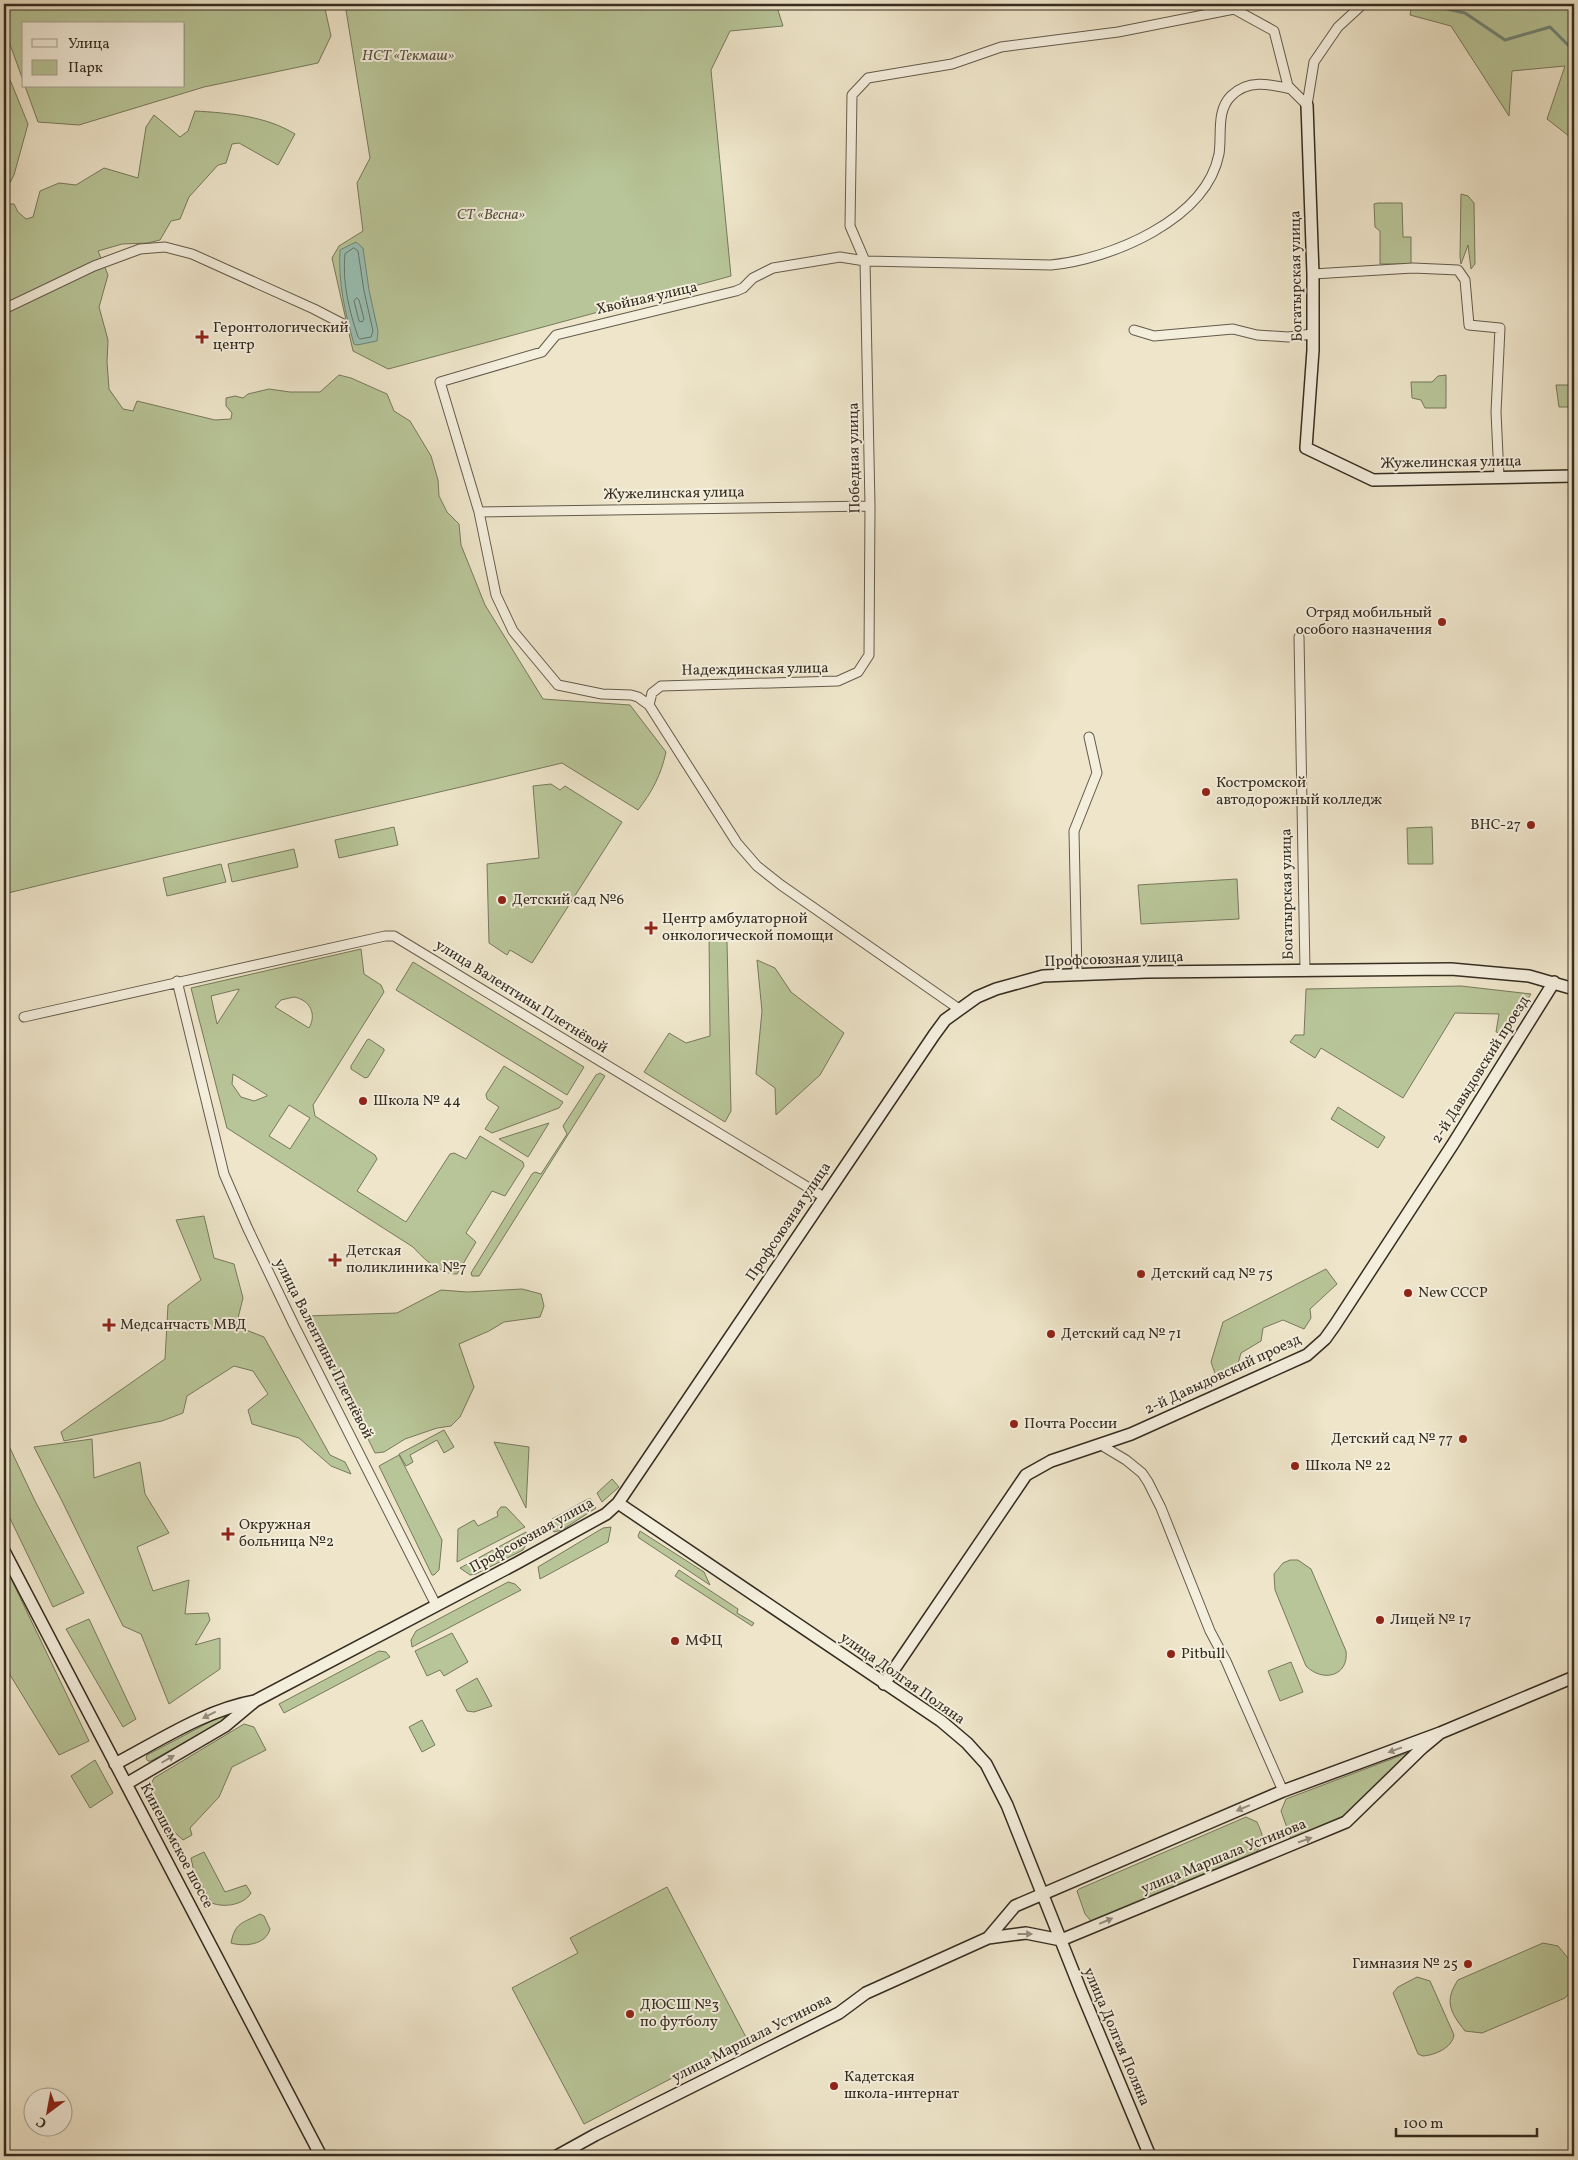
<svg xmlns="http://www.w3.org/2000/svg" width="1578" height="2160" font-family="Vollkorn,serif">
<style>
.green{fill:#b8c598;stroke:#77795c;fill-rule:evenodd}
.water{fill:#99bfb3;stroke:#718579}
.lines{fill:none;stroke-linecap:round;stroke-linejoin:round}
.shore{stroke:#68766a;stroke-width:1}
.stream{stroke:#718579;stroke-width:3}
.street-casing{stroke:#645b4b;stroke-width:11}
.secondary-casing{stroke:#362d21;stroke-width:14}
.street{stroke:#f4eedd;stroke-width:9}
.secondary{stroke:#f4eedd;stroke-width:11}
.oneway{fill:#958e7f}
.poi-dot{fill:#8f2418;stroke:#f4eedd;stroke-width:2}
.labels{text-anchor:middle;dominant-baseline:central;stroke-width:4;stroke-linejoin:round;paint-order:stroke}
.park-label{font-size:15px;font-style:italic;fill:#56533f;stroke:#f4eedd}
.street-label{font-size:15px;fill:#362d21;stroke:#f4eedd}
.poi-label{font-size:15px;fill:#362d21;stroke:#f4eedd;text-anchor:start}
</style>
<rect width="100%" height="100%" fill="#eee5ca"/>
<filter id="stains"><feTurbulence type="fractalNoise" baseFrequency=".004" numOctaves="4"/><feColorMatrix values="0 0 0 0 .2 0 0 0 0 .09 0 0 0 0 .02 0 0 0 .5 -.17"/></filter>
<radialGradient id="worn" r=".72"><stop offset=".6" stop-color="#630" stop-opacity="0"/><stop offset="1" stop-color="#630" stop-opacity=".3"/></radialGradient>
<path class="green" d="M4,4H324L331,36L318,63L204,87L79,125L38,122L25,86H184V24H24V83L7,36L4,32Z
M345,4H776L783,26L730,31L711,70L731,276L392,368L388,369L353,351L332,258L339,246L363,231L357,183L370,158Z
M1412,4H1486L1502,10L1515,4H1565L1574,11V140L1547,119L1565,66L1512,71L1509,116L1451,26L1410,15Z
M4,65L28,124L14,175L4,194Z
M195,111C229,113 266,116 295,134L278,165L239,143L232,144L226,163L218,165L189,197L180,219L171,221L160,240L148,243L122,244L98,251L108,275L99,307L108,340L107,362L109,389L123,409L133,411L137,401L215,420L231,419L232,413L226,406V398L235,396L243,398L248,394L269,389L290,392H320L339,375L351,378L387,394L394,411L410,421L431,456L438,480L439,496L447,512L459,524L461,545L485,605L543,699L630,705L666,752C661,775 652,792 638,810L562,763C376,808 189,848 4,894V204H14L18,212L26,219L33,217L40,191L59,183L76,185L104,168L138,178L146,127L154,115L180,137L188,131Z
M1461,194L1468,196L1474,203L1475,264L1471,269L1468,245L1461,264L1460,257Z
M1378,203H1402L1403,237H1411V264H1380V231L1375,227L1374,204Z
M1446,375V408H1425L1421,400L1412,398L1411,382H1432L1438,376Z
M1556,385H1574V407H1559Z
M551,784L560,790L565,786L622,822L532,963L510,950L507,955L489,943L487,864L539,858L533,786Z
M394,827L398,845L339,858L335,840Z
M1432,827L1433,864H1408L1407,828Z
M294,849L298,867L232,882L228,864Z
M221,864L226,882L167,896L163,878Z
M1237,879L1239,919L1141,924L1138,885Z
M709,933L727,942L731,1111L725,1122L644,1072L669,1033L686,1043L710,1036Z
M361,949L364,974L381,985L384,992L313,1105L315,1116L375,1155L377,1159L357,1191L406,1222L450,1154L454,1153L466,1159L480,1136L523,1162L524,1166L505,1196L492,1191L466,1233L476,1242L457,1274C439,1274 424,1259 413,1247L227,1128L191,988ZM239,989V990L217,1024L211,996ZM294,997C310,1000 317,1014 309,1028L275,1007L281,1000ZM233,1074L267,1095V1096L254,1101L241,1097L232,1084ZM289,1105L310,1118L290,1149L269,1136Z
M757,960L775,968L791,992L844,1033L820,1075L776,1115L775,1088L756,1074L762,1011Z
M413,962L584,1067L567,1095L396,990Z
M1461,986L1531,994L1505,1034L1496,1032L1499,1014L1455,1013L1403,1098L1321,1048L1315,1058L1290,1042L1295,1035H1304L1306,989Z
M369,1039L384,1049V1051L368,1077L365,1078L351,1069V1066L367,1040Z
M504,1066L563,1102L559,1108L492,1133L485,1129L499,1107L487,1099L486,1094Z
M600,1073L605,1076L479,1276H472L471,1273L532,1174L535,1172L541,1174L567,1134L563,1126L596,1075Z
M1338,1107L1385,1137L1378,1148L1331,1119Z
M549,1123L528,1157L499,1139Z
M204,1216L214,1258L234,1264L243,1298L236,1326L264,1337L330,1455L345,1462L351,1474L331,1466L299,1438L252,1424L248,1410L268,1394L253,1371L234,1366L187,1396L183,1413L162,1421L64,1441L61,1432L165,1359L168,1305L201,1280L176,1220Z
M1326,1269L1337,1284L1310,1309L1311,1318L1304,1329L1283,1320L1263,1328L1261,1341L1241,1353L1237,1367L1216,1376L1211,1362L1223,1322Z
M522,1289L541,1294L544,1306L540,1317L504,1322L489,1331L459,1344L474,1387L460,1417L451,1426L437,1428L405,1439L384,1452L375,1453L307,1316L397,1313L441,1290L467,1292Z
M444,1430L454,1447L444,1453L437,1440L410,1455L413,1462L406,1466L399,1454Z
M92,1439L94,1478L140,1462L145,1494L169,1533L137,1547L153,1591L189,1580L185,1614L208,1613L210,1620L195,1645L220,1638V1669L169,1704L141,1634L123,1626L62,1501L34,1447Z
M494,1442L529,1447L526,1508Z
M9,1446L35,1501L84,1593L53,1607L4,1506V1449Z
M399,1455L442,1540L439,1570L434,1575H432L379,1466Z
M612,1479L619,1487L602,1502L597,1493Z
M588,1499H591L596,1508L562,1530L554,1532L551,1528L552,1519Z
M501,1507H506L525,1527L457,1562L458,1529L474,1520L478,1526L498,1516L497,1512Z
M611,1527L608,1542L540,1579L538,1567L603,1528Z
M640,1531L704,1572L710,1585L639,1538L638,1536Z
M526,1532L528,1541L523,1550L476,1574L470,1575L460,1568Z
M1290,1560H1298L1311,1569L1346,1651C1349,1676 1323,1683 1306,1666L1275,1590L1274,1574L1283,1563Z
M4,1564L89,1741L59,1755L4,1665Z
M679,1570L738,1609L737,1613L754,1623L752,1626L675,1576Z
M508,1582L515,1584L521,1590L412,1647L411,1640L416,1631Z
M89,1619L136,1719L123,1727L66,1629Z
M452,1633L468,1662L444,1676L440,1670L427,1676L415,1651Z
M379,1651L386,1652L390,1657L284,1713L279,1704Z
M1291,1662L1303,1692L1280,1701L1268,1671Z
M477,1678L492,1706L474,1712L467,1711L456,1690Z
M225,1716L221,1722L151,1761H148L146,1758L147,1755L219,1717Z
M422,1720L435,1745L422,1752L409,1727Z
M244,1724L254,1727L266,1750L232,1767L219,1797L190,1828L192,1835L183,1840L171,1829L148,1790L154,1778Z
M1410,1752L1349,1815L1291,1839L1281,1811L1286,1799Z
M95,1760L113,1793L90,1808L71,1776Z
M1246,1817L1257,1822C1266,1841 1265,1847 1248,1858L1097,1920L1091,1921L1085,1914L1077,1891L1079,1889Z
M204,1852L225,1892L246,1885L251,1893C244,1905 224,1908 212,1903L194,1872L191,1858Z
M667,1887L747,2039L584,2124L512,1988L578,1953L570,1938Z
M260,1914L264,1916L270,1929C266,1945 244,1947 231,1943C235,1922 243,1923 260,1914Z
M1543,1943L1558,1946L1574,1965V1987L1565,1998L1482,2033L1465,2031C1450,2012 1444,2001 1458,1980Z
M1417,1977L1430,1981L1454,2035C1452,2048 1435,2055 1423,2056L1418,2054L1393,1993L1398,1987Z"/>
<path class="water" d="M356,242L363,248L369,290L378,331L377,341L357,345L354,344C345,312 338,283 340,250Z"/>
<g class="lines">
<path class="shore" d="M354,248L358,251L364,291L373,331L371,337L360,339L358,337C349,310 342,282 345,254Z
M357,298L359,300L364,319L362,322L359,321L354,301Z"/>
<path class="stream" d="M1430,5L1465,13L1505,40L1550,27L1574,51"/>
<defs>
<path id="street" d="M1307,105L1314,62L1338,27L1363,4
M1313,274L1413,268L1458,270L1465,280L1469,325L1500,328L1496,412L1499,477
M4,309L94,266L140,249L165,247L192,254L314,309L343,324
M1134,330L1154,336L1233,329L1257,335L1288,337L1312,334
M479,512L870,506
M1299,637L1305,971
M649,705L638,697L631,695L602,694L558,685L513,631L496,595L479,512L440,382L542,352L556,335L736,291L743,288L753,278L773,268L840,257L865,261L1051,265C1111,259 1206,220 1219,154C1222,135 1216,111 1231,96C1248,79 1269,84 1291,89
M1077,975L1074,831L1097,773L1089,737
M177,981L224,1174L247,1227L294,1325L436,1605
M959,1009L781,885L757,866L737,843L649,705L652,693L661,686L838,681L858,672L869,655L870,506L865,261L850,226L852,95L868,78L952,64L1001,47L1118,32L1234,9L1274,31L1288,86L1307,105
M24,1017L385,936H394L824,1197
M1101,1445L1126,1460L1142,1473L1148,1482L1161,1508L1210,1631L1226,1661L1283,1791"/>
<path id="secondary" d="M1307,105L1313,274V350L1306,448L1373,480L1574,476
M618,1503L941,1721L967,1743L986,1764L1007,1805L1081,1991L1150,2156
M4,1551L321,2156
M884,1684L1026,1475L1051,1461L1131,1434L1307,1355L1325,1339L1335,1325L1453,1144L1554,982
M115,1764C159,1741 205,1710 255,1701L517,1563L606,1514L618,1503L934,1035L945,1020L977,997L996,989L1043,976L1146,972L1451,969L1529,976L1574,989
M126,1784L225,1726L255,1701
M988,1938L1015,1906L1283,1791L1440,1733L1574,1677
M557,2156L595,2135L839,2013L866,1993L988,1938L1026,1933L1061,1940L1346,1822L1422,1748L1440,1733"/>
</defs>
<use href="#street" class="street-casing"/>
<use href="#secondary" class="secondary-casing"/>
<use href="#street" class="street"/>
<use href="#secondary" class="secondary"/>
</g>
<defs><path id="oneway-solid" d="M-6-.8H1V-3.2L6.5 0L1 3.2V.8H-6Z" transform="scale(1.25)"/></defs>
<g class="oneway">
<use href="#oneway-solid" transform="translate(209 1715) rotate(153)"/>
<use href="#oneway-solid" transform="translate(1395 1750) rotate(160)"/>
<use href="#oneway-solid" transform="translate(168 1759) rotate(-30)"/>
<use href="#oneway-solid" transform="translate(1243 1808) rotate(157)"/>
<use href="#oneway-solid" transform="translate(1305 1840) rotate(-19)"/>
<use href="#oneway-solid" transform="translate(1106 1921) rotate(-23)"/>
<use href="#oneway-solid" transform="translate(1025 1934)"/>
</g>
<g class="poi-dot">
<path d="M199.5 329.5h5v5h5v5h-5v5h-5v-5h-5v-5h5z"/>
<circle cx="1442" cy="622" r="5"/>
<circle cx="1206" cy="792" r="5"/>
<circle cx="1531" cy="825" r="5"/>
<circle cx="502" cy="900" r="5"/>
<path d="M648.5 920.5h5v5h5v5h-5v5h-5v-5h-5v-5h5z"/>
<circle cx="363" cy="1101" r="5"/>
<path d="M332.5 1252.5h5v5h5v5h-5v5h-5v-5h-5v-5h5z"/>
<circle cx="1141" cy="1274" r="5"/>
<circle cx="1408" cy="1293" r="5"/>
<path d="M106.5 1317.5h5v5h5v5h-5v5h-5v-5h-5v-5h5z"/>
<circle cx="1051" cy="1334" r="5"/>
<circle cx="1014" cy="1424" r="5"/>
<circle cx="1463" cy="1439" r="5"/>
<circle cx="1295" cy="1466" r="5"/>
<path d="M225.5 1526.5h5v5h5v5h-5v5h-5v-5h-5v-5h5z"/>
<circle cx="1380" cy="1620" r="5"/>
<circle cx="675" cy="1641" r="5"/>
<circle cx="1171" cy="1654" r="5"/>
<circle cx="1468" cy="1964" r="5"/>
<circle cx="630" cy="2014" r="5"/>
<circle cx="834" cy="2086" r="5"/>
</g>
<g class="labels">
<g class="park-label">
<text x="408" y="56">НСТ «Текмаш»</text>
<text x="491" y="215">СТ «Весна»</text>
</g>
<g class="street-label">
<text transform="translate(1297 276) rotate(-91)">Богатырская улица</text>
<text transform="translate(647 299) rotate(-13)">Хвойная улица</text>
<text transform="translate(855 458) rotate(-91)">Победная улица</text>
<text transform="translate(1451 463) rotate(-1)">Жужелинская улица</text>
<text transform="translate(674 494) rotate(-1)">Жужелинская улица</text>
<text transform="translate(755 670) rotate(-1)">Надеждинская улица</text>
<text transform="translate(1288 894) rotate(-91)">Богатырская улица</text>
<text transform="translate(1114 960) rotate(-2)">Профсоюзная улица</text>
<text transform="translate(521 997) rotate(32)">улица Валентины Плетнёвой</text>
<text transform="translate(1481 1070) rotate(-58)">2-й Давыдовский проезд</text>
<text transform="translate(789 1222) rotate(-56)">Профсоюзная улица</text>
<text transform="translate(323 1349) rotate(63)">улица Валентины Плетнёвой</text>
<text transform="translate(1223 1375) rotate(-25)">2-й Давыдовский проезд</text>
<text transform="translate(532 1536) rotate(-29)">Профсоюзная улица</text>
<text transform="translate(902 1679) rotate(35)">улица Долгая Поляна</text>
<text transform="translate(176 1846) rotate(62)">Кинешемское шоссе</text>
<text transform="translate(1224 1857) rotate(-22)">улица Маршала Устинова</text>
<text transform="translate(1116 2037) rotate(67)">улица Долгая Поляна</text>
<text transform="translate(752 2039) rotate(-27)">улица Маршала Устинова</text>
</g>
<g class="poi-label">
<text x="213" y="328">Геронтологический<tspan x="213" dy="17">центр</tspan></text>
<text x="1432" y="613" text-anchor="end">Отряд мобильный<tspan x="1432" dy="17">особого назначения</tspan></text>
<text x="1216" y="783">Костромской<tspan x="1216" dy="17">автодорожный колледж</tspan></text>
<text x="1521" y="825" text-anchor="end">ВНС-27</text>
<text x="512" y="900">Детский сад №6</text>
<text x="662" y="919">Центр амбулаторной<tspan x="662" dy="17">онкологической помощи</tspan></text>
<text x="373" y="1101">Школа № 44</text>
<text x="346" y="1251">Детская<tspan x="346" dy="17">поликлиника №7</tspan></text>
<text x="1151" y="1274">Детский сад № 75</text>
<text x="1418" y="1293">New СССР</text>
<text x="120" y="1325">Медсанчасть МВД</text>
<text x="1061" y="1334">Детский сад № 71</text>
<text x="1024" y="1424">Почта России</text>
<text x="1453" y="1439" text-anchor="end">Детский сад № 77</text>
<text x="1305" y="1466">Школа № 22</text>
<text x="239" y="1525">Окружная<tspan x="239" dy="17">больница №2</tspan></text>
<text x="1390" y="1620">Лицей № 17</text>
<text x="685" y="1641">МФЦ</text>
<text x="1181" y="1654">Pitbull</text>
<text x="1458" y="1964" text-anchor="end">Гимназия № 25</text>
<text x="640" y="2005">ДЮСШ №3<tspan x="640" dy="17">по футболу</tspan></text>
<text x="844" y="2077">Кадетская<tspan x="844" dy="17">школа-интернат</tspan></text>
</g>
</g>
<rect width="1578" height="2160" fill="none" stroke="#eee5ca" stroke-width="20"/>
<rect x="5" y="5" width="1568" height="2150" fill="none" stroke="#362d21" stroke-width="2.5"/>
<rect x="10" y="10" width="1558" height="2140" fill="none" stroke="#362d21"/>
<rect x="22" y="22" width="162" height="65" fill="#f4eedd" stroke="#a8a192"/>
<rect x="32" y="39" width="25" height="8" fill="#f4eedd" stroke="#a8a192"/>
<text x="68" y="48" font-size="15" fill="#362d21">Улица</text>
<rect x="32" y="60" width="25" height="15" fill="#b8c598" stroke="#a8a192"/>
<text x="68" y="72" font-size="15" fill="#362d21">Парк</text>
<g transform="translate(48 2112) rotate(212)"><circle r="24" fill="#f4eedd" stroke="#a8a192"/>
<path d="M0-4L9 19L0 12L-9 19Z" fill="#8f2418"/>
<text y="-8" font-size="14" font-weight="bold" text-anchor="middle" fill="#362d21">С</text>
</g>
<path d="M1396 2128v8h141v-8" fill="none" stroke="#362d21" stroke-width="2.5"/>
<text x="1403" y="2128" font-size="15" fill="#362d21" stroke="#f4eedd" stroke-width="4" paint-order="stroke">100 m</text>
<rect width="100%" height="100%" filter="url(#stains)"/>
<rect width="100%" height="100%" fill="url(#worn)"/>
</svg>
